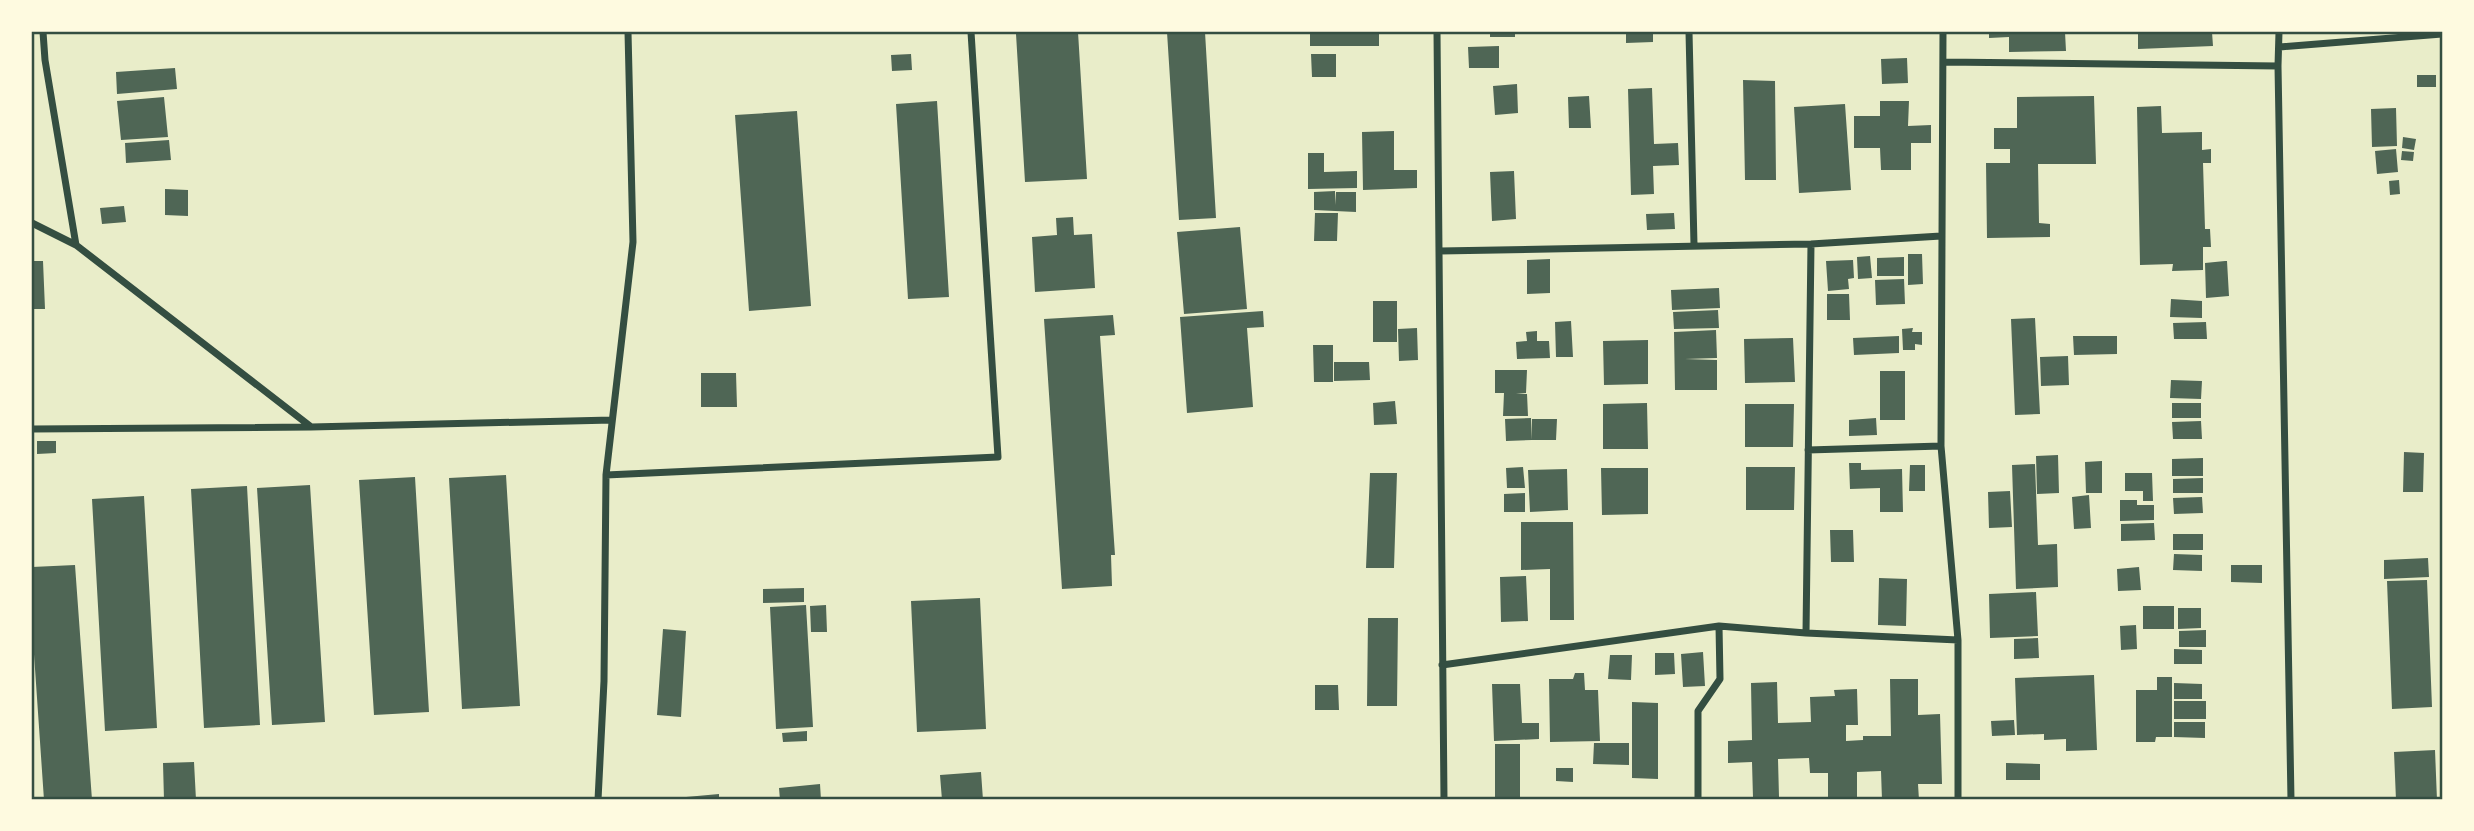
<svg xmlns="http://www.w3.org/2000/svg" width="2474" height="831" font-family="Quicksand,sans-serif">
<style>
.building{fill:#4f6655}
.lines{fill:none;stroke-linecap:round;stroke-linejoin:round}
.minor{stroke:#344e41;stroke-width:7}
.neatline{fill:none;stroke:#344e41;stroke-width:2.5}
</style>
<rect width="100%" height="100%" fill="#e9edc9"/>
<path class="building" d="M1078,32L1087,179L1025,182L1016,34Z
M1167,32H1205L1216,218L1179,220Z
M1310,32H1379V46H1310Z
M1490,32H1515V37H1490Z
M1626,32H1653V42L1626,43Z
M1989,32H2065L2066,51L2009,52V37L1989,38Z
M2138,32H2212L2213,46L2138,49Z
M1499,46V68H1469L1468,47Z
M911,54L912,70L892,71L891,55Z
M1311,54H1336V77H1312Z
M1907,58L1908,83L1882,84L1881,59Z
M175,68L177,89L117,94L116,72Z
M2417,75H2436V87H2417Z
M1743,80L1775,81L1776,180H1745Z
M1517,84L1518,113L1495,115L1493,86Z
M1652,88L1654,144L1678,143L1679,165L1653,166L1654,194L1631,195L1628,89Z
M1589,96L1591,128H1569L1568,97Z
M2094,96L2096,164H2038L2039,223L2050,224V237L1987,238L1986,163H2010V149H1994V128H2017V97Z
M164,97L168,137L121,140L117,101Z
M937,101L949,297L908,299L896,104Z
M1880,101H1909L1908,126L1931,125V143H1911V170H1881L1880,148H1854V116H1880Z
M1845,104L1851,190L1799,193L1794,107Z
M2161,106L2162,133L2202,132V150L2211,149V163H2203L2205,229H2210L2211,247H2203V270L2172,271L2173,264L2140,265L2137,107Z
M2396,108L2397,146L2372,147L2371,109Z
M797,111L811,306L749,311L735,115Z
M1394,131V170H1417V188L1363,190L1362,132Z
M2403,137L2416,139L2414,150L2402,148Z
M169,140L171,160L126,163L125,143Z
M2396,149L2398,172L2377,174L2375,151Z
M2402,151L2414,152L2413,161L2401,160Z
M1308,153H1324V172L1357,171V188L1308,189Z
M1514,171L1516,219L1492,221L1490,172Z
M2399,180L2400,194L2390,195L2389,181Z
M165,189L188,190V216L165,215Z
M1335,191V205L1336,192H1356V212L1314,210V192Z
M124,206L126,222L102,224L100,208Z
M1315,213H1338L1337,241H1314Z
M1674,213L1675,229L1647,230L1646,214Z
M1073,217L1074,235L1092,234L1095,288L1035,292L1032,237L1057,235L1056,218Z
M1240,227L1247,309L1184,314L1177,232Z
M1908,254H1922L1923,284L1908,285Z
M1870,256L1872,278L1858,279L1857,257Z
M1904,257V276H1877V258Z
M1550,259V293L1527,294V260Z
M1853,260L1854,278L1848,279L1849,289L1828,291L1826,261Z
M32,261H43L45,309H32Z
M2225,261H2227L2229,296L2206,298L2205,263Z
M1904,279L1905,304L1876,305L1875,280Z
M1719,288L1720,308L1672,310L1671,290Z
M1827,294H1849L1850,320H1827Z
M2171,299L2202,301V318L2170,317Z
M1373,301H1397V342H1373Z
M1718,310L1719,328L1674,329L1673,312Z
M1263,311L1264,327L1247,328L1253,407L1187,413L1180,317Z
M1113,315L1115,335L1100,336L1115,555H1111L1112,586L1062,589L1044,319Z
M2035,318L2040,414L2015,415L2011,319Z
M1571,321L1573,357H1556L1555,322Z
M2206,322L2207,339H2174L2173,323Z
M1417,328L1418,360L1399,361L1398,329Z
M1913,328L1912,332H1922V345L1915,344V350H1903L1902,329Z
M1716,330L1717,358L1685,359L1717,360V390H1675L1674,332Z
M1537,331V341H1549L1550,358L1517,359L1516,342L1527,341L1526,332Z
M1899,336V353L1854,355L1853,338Z
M2073,336H2117V354L2074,355Z
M1793,338L1795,382L1745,383L1744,339Z
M1648,340V384L1604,385L1603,341Z
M1313,345H1333V382H1314Z
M2068,356L2069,385L2041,386L2040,357Z
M1334,362H1369L1370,380L1334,381Z
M1495,370H1527L1526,393L1516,394H1527L1528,416H1503L1504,393H1495Z
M1880,371H1905V420H1880Z
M701,373H736L737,407H701Z
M2171,380L2202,381L2201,399L2170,398Z
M1395,401L1397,424L1374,425L1373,403Z
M1647,403L1648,449H1603V404Z
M2172,403H2201V418H2172Z
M1745,404H1794L1793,447H1745Z
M1531,418L1532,440L1506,441L1505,419Z
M1876,418L1877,435L1849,436V420Z
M1532,419H1557L1556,440H1532Z
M2201,421L2202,439H2173L2172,422Z
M37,441H56V453L37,454Z
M2404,452L2424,453L2423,492H2403Z
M2058,455L2059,493L2037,494L2036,456Z
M2203,458V476H2172V459Z
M2102,461V493H2086L2085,462Z
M1849,463H1861V470L1902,469L1903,512H1880V488L1850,489Z
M2035,464L2038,545L2057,544L2058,587L2016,589L2012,465Z
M1910,465H1925V491H1909Z
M1523,467L1525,488H1507L1506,468Z
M1746,467H1795L1794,510H1746Z
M1601,468H1648V514L1602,515Z
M1567,469L1568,510L1530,512L1528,470Z
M1370,473H1397L1394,568H1366Z
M2125,473H2152L2153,501H2143V491H2125Z
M506,475L520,706L462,709L449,478Z
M415,477L429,712L374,715L359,480Z
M2203,478V493H2173V479Z
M310,485L325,722L272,725L257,488Z
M247,486L260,725L204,728L191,489Z
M2010,491L2012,527L1989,528L1988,492Z
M1525,493V512H1504V494Z
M2089,495L2091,528L2074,529L2072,497Z
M144,496L157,728L105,731L92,499Z
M2202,497L2203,513L2174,514L2173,498Z
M2120,500H2137V505H2154V520L2120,521Z
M1521,522H1573L1574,620H1550V569L1521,570Z
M2154,523L2155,540L2121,541V524Z
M1830,530H1853L1854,562H1831Z
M2173,534H2203V550H2173Z
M2174,554L2202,555V571L2173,570Z
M2428,558L2429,577L2384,579V560Z
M75,565L92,800H44L32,625V567Z
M2231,565H2262V583L2231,582Z
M2139,567L2141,590L2118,591L2117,569Z
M1526,576L1528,621L1501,622L1500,577Z
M1879,578L1907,579L1906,626L1878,625Z
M2427,580L2432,707L2392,709L2387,581Z
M804,588V602L763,603V589Z
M2036,592L2038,636L1990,638L1989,594Z
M980,598L986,729L917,732L911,601Z
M806,605L813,727L776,729L770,607Z
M826,605L827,632H811L810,606Z
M2143,606H2174V629H2143Z
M2178,608H2201V628L2178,629Z
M1368,618H1398L1397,706H1367Z
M2136,625L2137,649L2121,650L2120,626Z
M663,629L686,631L681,717L657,715Z
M2206,630V647H2179V631Z
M2038,638L2039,658L2014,659V639Z
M2174,649L2202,650V664H2174Z
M1703,652L1705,686L1683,687L1681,654Z
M1655,653H1674L1675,674L1655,675Z
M1610,655H1632L1631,680L1608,679Z
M1575,673H1584L1585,690H1598L1600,741L1550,742L1549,679H1573Z
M2094,675L2097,750L2066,751V739L2044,740V734L2017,735L2015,678Z
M2157,677H2172V737H2156L2155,742H2136V690H2157Z
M1890,679H1918V715L1940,714L1942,784H1918L1919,800H1882L1881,771L1857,772V800H1828V773H1810L1809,758L1778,759L1779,797L1753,798L1752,762L1728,763V741L1752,740L1751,683L1777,682L1778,723L1811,722L1810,697L1835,696L1834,690L1857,689L1858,725H1846V741L1863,740V736H1891Z
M2174,683L2202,684V699H2174Z
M1492,684H1520L1522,723H1539V739L1494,741Z
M1315,685H1338L1339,710H1315Z
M2174,701H2206V719H2174Z
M1632,702L1658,703V779L1632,778Z
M2014,720L2015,735L1992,736L1991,721Z
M2174,722H2205V738L2174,737Z
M807,731V741L783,742L782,733Z
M1594,743H1629V765L1593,764Z
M1495,744H1520V797H1495Z
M2435,750L2437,800H2396L2394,752Z
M194,762L196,800H164L163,763Z
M2006,763L2040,764V780H2006Z
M1556,768H1573V782L1556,781Z
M981,772L983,800H942L940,775Z
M820,784L821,800H780L779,788Z
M719,794V800H686V797Z"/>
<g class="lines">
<path class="minor" d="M43,32L45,60L76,245L310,426
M1437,32L1444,800
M1689,32L1694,245
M1943,32L1941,446L1958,640V800
M2279,32L2278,66L2291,800
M2280,47L2442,34
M1943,62L2278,66
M32,223L76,245
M1440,251L1811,244L1941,236
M32,429L311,427L612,420
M1808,450L1941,446
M606,475L998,457L971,32
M1806,633L1811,244
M1442,665L1719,626L1806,633L1958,640
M598,800L604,681L606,475L633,242L628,32
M1698,800V711L1720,679L1719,626"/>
</g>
<rect width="2474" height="831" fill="none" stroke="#fefae0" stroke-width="66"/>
<rect x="33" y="33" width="2408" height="765" class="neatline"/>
</svg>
